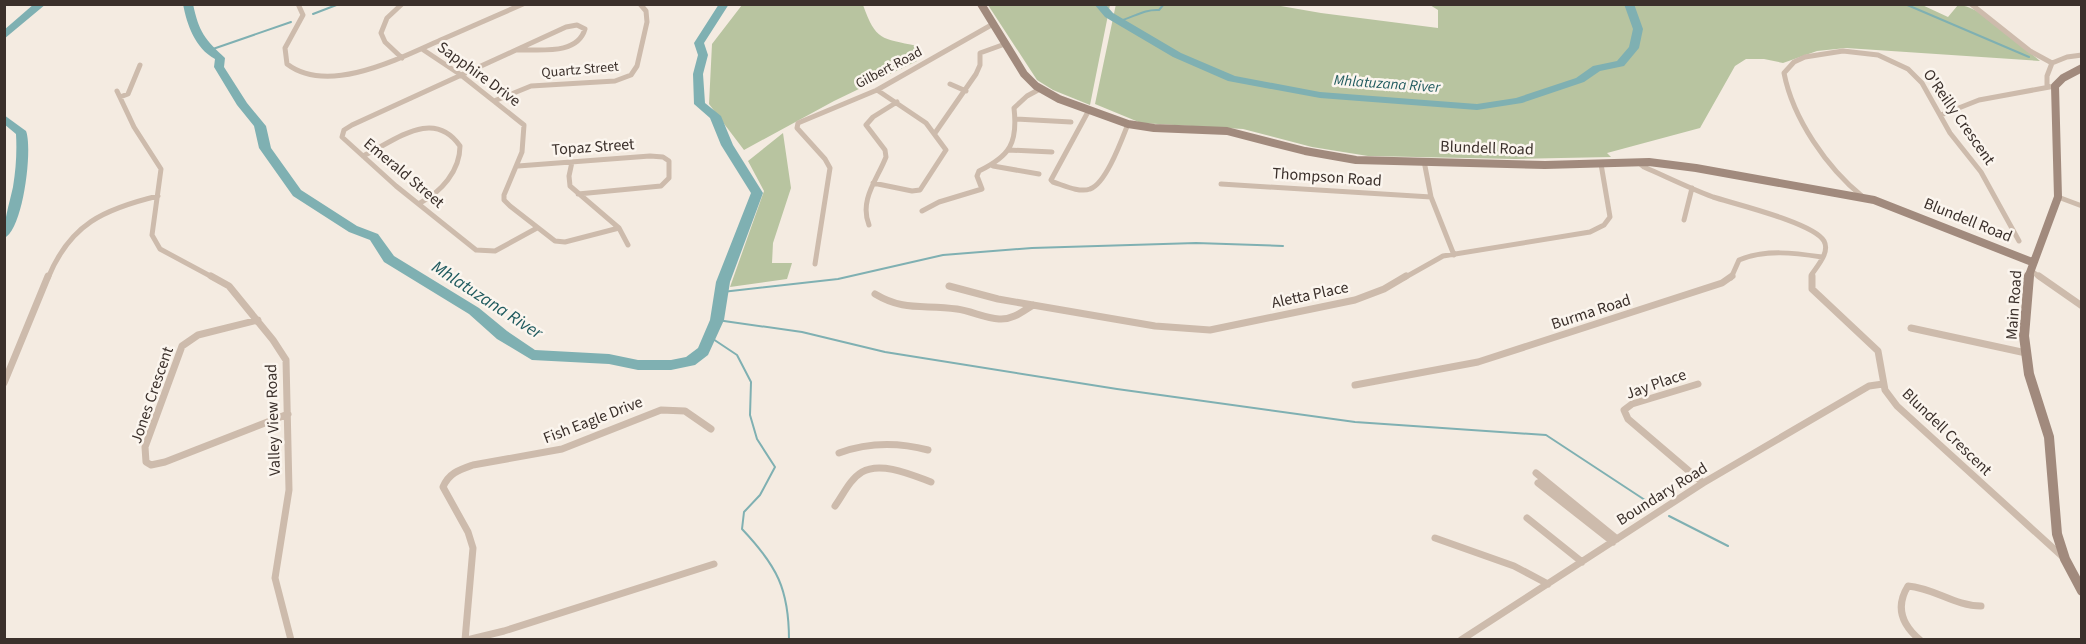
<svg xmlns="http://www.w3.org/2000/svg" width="2086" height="644" font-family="'Source Sans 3',sans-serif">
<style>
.green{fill:#b8c4a0}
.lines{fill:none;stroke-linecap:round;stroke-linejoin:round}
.stream{stroke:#7fb0b2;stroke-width:2}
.river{fill:#7fb0b2;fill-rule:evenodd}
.street-far1{stroke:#cdbbac;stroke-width:5}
.street{stroke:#cdbbac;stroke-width:7}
.secondary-far1{stroke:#a18a7d;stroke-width:8}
.secondary{stroke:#a18a7d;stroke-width:10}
.labels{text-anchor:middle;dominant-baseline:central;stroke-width:5;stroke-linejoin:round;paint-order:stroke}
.far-street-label{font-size:14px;fill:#3b302b;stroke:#fbf5ee}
.far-water-label{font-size:15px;font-style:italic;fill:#1f5a5e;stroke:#fbf5ee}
.street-label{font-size:16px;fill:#3b302b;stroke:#fbf5ee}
.water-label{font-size:18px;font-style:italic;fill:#1f5a5e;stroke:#fbf5ee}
</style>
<rect width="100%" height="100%" fill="#f4ebe1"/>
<path class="green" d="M1116,4L1275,5L1321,13L1438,28V10L1430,5L1920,4L1948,17L1958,5C1981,5 2021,46 2040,61L1846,48L1817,51L1783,63L1764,59H1746L1735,66L1700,128L1607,153L1611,157L1515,159L1368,156L1312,147L1243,129L1141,123L1095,104Z
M742,5H863C876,41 881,38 917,46V61L834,101L744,150L709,104L712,44Z
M988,5H1110L1090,105L1053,90L1037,80Z
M783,133L791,188L773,243L772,263H792L787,279L730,287L764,191L748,161Z"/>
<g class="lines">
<path class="stream" d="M1905,4L2029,57
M313,14L339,4
M1119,21C1134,17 1144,9 1159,10L1164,4
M210,50L291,22
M722,292L838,279L943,255L1032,248L1196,243L1283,246
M717,320L802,332L885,352L1117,389L1355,422L1546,435L1651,504
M710,337L737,355L751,382L750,415L757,439L775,467L760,495L744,512L742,529C777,566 789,589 789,640
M1669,516L1728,546"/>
<path class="river" d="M34,4H46L4,39V30Z
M183,4H193C199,33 205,39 225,58L224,67L247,103L266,126L271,148L301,190L357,226L378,234L394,256L479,308L507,331L535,350L609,354L638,360H671L686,357L698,348L710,320L716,282L751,193L721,145L710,118L694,104L693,74L698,55L694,43L719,4H729L704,43L708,55L703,74L705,103L721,116L733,145L763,193L730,282L724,320L708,355L695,365L671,370H638L609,364L532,360L497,339L469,314L384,262L370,240L349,232L293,196L259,148L254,126L237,105L214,67L215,59C195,48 187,25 183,4Z
M1094,4H1105L1113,13L1181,53L1235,76L1320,92L1477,104L1516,98L1576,78L1593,66L1617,61L1629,47L1633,29L1624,4H1634L1643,29L1639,48L1624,66L1600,71L1584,82L1522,103L1477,110L1320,98L1228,81L1173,57L1105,17Z
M4,115L26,131C33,148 23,231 4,238C4,219 9,205 13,187C16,169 17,152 16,134L4,124Z"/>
<path class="street-far1" d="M298,4L303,15L285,48L287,64C329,96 402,57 443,39C470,27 496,16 523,4
M402,4L387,18L381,33L385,42L402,58
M1971,4L2030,51L2052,63
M577,25L585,29C577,56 539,49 516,50L566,27Z
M422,49L461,75L524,125L522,152L504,195V200L510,206L555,241L565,242L619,228
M516,50L352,125L344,130L342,137L396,186L476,250L495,251L537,228
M950,84L966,91
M2047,86V76L2052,63L2067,57L2082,55
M117,91L134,127L161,169L152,235L160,249L214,278
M120,97L128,94L140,65
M494,101L531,86L615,81L631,75L637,66L647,22L646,11L640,4
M1089,110L1051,180L1053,182C1063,185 1079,193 1090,189C1106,184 1122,139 1128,124
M1941,115L1979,100L2055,86
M1016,119L1071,122
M935,133L976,74L980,65V53L1005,44
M1008,150L1052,152
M363,156C395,141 433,107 460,146C460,171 441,192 420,203
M1424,161L1431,197L1454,255
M572,162L569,176L570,186L619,228L628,245
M1638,162L1644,167C1667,177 1689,188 1713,197C1735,204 1814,223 1824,241C1830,252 1818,265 1812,274V278
M518,166L650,156L663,157L669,161V178L661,186L578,194
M993,166L1039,174
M873,183L912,191L920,190L946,150L926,123L877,90
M1221,184L1431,197
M1863,197C1827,168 1793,119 1784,73L1794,62L1805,57L1843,51L1878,55L1908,69L1922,83L1950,133L1981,172L2019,241
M2058,197L2082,206
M922,211L939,202L982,189L977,176L979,171C1010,156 1018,143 1014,108L1027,96L1040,89
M1684,220L1692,188
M869,225C859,200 877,180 886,157L885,150L866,125L873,117L897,102
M815,264L830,168L825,159L797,128L798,123L877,90L993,24
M2030,270L2041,278
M48,278C70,224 104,209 158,196
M1404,278L1443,256L1590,232L1604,225L1610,217L1601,164
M1731,278L1739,260C1765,249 1795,253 1822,257"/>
<path class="street" d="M211,276L229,286L273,340L286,360L289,490L275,578L291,640
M1812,276V289L1878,351L1885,390L1897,406L2064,558
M2039,276L2082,306
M949,286L998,299L1155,326L1210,330L1355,300L1384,289L1406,276
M875,294C905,312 924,304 957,309C971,311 985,318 999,319C1012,320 1022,312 1033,305
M258,320L198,335L182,346L145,447L146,462L151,465L165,462L288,414
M1911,328L2026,353
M4,383L48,276
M1698,384L1632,404L1624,410L1628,419L1703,483
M1355,385L1478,362L1722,283L1732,276
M839,453C869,442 897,442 928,450
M1536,473L1617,539
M1538,483L1613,542
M835,506C843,495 850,479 862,472C881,461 912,475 931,482
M1527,518L1582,562
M1435,538L1514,566L1548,584
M465,640L473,548L468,532L443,487C449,473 459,470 473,465L562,449L661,410L685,411L711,429
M467,640L504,631L714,564
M1461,640L1703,483L1869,386L1883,384
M1920,640C1902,625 1895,607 1908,586C1934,588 1955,606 1981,606"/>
<path class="secondary-far1" d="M981,4L1024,74L1036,86L1059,99L1128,124L1154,128L1227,131L1305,151L1356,160L1545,165L1649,162L1696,168L1874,200L2032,262
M2028,278L2058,197L2055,86L2063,78L2082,68"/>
<path class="secondary" d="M2029,276L2024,336L2029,374L2049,437L2057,534L2065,559L2082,591"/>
</g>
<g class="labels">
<g class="far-street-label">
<text transform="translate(889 68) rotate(-28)">Gilbert Road</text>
<text transform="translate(580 70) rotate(-5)">Quartz Street</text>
</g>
<g class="far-water-label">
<text transform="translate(1387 84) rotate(4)">Mhlatuzana River</text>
</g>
<g class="street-label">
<text transform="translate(479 74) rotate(36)">Sapphire Drive</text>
<text transform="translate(1959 117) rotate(55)">O'Reilly Crescent</text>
<text transform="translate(593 147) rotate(-4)">Topaz Street</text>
<text transform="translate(1487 148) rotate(2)">Blundell Road</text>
<text transform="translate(404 173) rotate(40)">Emerald Street</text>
<text transform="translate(1327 177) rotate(4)">Thompson Road</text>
<text transform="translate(1968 220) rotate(22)">Blundell Road</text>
<text transform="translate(1310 295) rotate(-12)">Aletta Place</text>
<text transform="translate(2014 305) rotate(-86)">Main Road</text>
<text transform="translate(1591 312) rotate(-18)">Burma Road</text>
<text transform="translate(1656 384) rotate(-19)">Jay Place</text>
<text transform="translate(152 395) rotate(-71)">Jones Crescent</text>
<text transform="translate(273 420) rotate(-92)">Valley View Road</text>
<text transform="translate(593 420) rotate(-21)">Fish Eagle Drive</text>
<text transform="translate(1947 432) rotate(44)">Blundell Crescent</text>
<text transform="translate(1662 494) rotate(-32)">Boundary Road</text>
</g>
<g class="water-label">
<text transform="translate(487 300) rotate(33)">Mhlatuzana River</text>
</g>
</g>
<rect width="2086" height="644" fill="none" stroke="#3b302b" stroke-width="12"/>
</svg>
